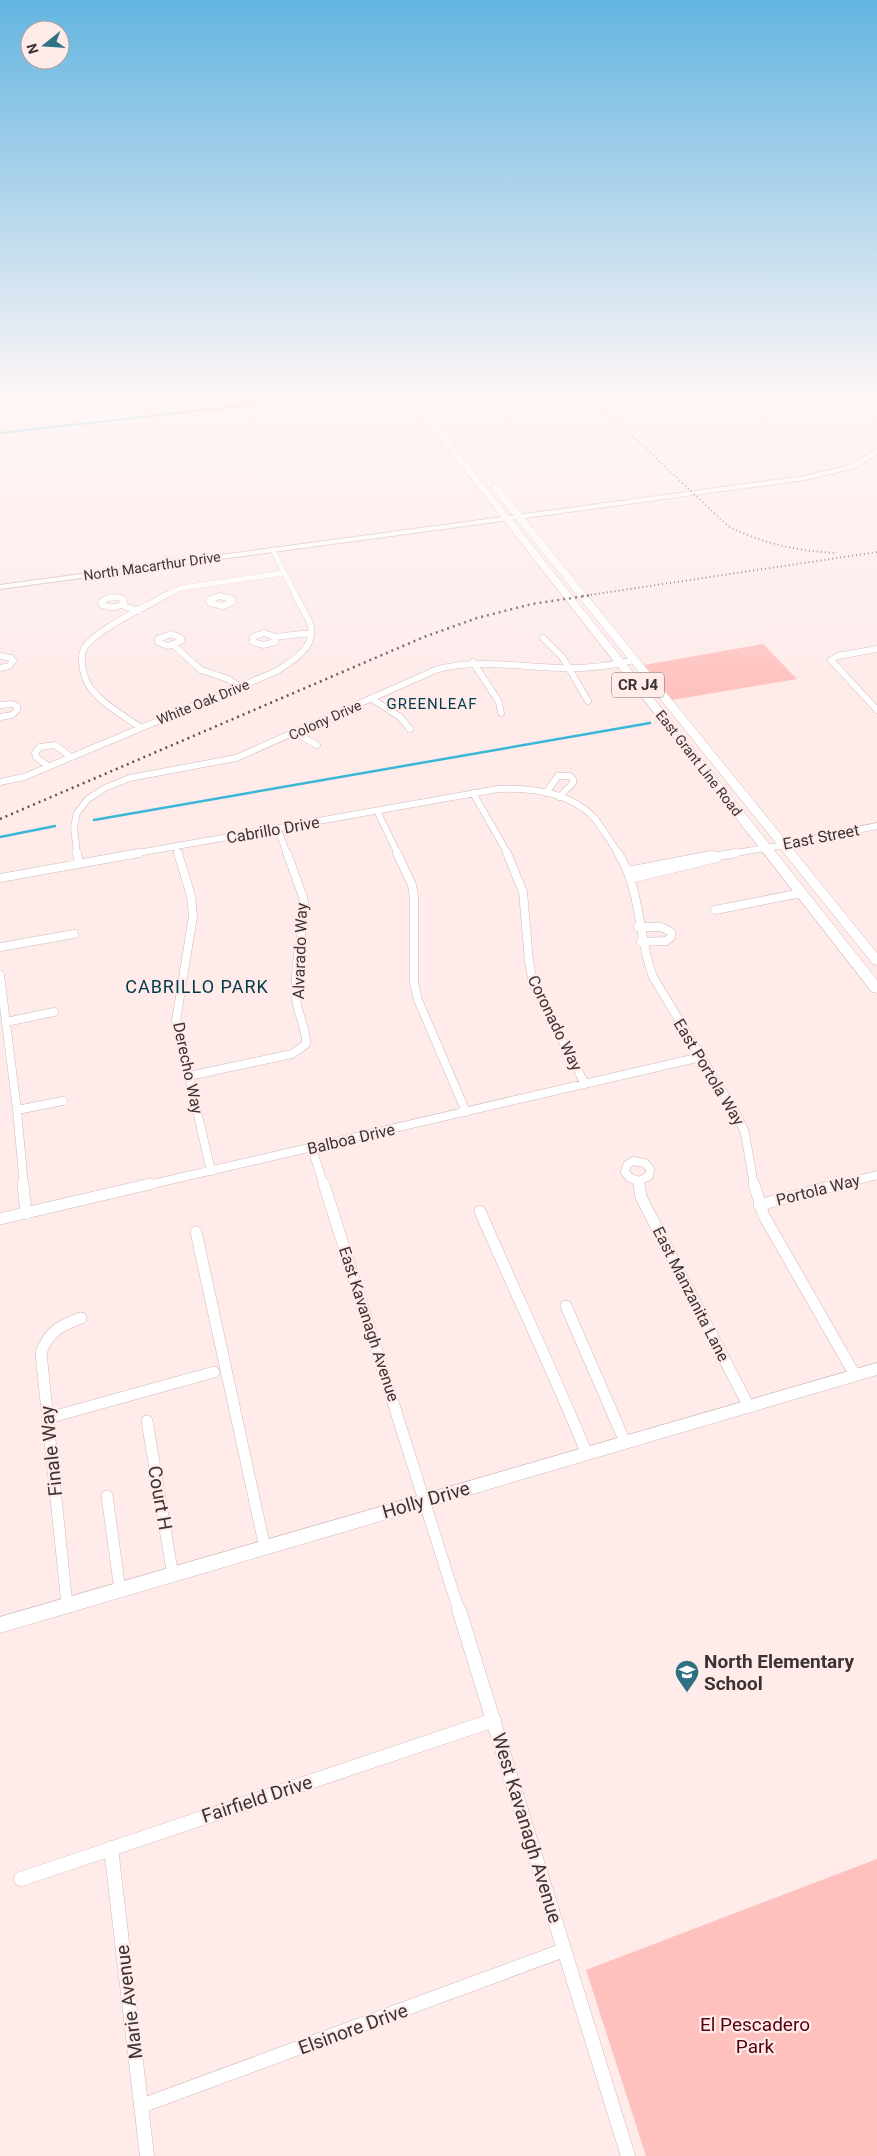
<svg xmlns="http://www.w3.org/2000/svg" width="877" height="2156" font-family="Roboto,sans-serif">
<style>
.green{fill:#fec1be}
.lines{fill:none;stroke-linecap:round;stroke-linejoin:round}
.stream-far1{stroke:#3bb7d6;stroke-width:2}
.stream{stroke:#3bb7d6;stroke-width:2.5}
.minor-far4-casing{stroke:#cebbba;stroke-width:5.5}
.minor-far3-casing{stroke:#cebbba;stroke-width:7}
.minor-far2-casing{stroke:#cebbba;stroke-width:9}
.minor-far1-casing{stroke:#cebbba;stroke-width:12}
.minor-casing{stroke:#cebbba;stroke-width:15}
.tertiary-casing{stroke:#cebbba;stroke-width:1}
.secondary-casing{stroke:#cebbba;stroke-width:2}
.primary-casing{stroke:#cebbba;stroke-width:1}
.minor-far4{stroke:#fff;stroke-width:5}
.minor-far3{stroke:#fff;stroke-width:6}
.minor-far2{stroke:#fff;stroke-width:8}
.minor-far1{stroke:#fff;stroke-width:11}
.minor{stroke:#fff;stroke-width:14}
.tertiary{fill:#fff;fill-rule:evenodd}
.secondary{fill:#fff;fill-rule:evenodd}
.primary{fill:#fff;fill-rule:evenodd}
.rail-far1{stroke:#5d5453;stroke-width:2;stroke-dasharray:1 3;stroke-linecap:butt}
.rail{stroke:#5d5453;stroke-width:2.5;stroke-dasharray:2 4;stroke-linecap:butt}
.labels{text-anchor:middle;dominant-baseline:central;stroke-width:4.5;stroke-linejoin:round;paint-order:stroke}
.far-street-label{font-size:14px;fill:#3a3332;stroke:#feebea}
.shield{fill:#feebea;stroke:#756a69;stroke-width:1}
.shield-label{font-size:15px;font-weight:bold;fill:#3a3332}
.far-neighbourhood-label{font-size:15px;letter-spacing:1px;fill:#003b49;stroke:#feebea}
.street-label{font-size:16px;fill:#3a3332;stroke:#feebea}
.neighbourhood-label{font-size:18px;letter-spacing:1px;fill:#003b49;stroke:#feebea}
.near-street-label{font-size:19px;fill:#3a3332;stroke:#feebea}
.near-poi-label{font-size:19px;font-weight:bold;fill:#3a3332;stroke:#feebea;text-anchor:start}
.near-park-label{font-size:19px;fill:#56000e;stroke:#feebea}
</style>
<rect width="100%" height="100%" fill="#feebea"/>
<path class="green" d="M763,644L797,679L672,700L644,665Z
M877,1859V2156H646L586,1970Z"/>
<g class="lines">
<path class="stream-far1" d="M0,433L339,395"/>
<path class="stream" d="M94,820L650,723
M0,837L55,826"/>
<defs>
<path id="minor-far4" d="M273,550L296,596
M164,596L181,588L284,573
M218,596H220"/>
<path id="minor-far3" d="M219,596L232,599V602L223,606L210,603L209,600Z
M117,597L123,599L124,602C117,609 111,608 102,605L101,602L108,598Z
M121,605L139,611
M264,633L275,637V642L263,645L253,642V637Z
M171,634L181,638V641L168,646L158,642V639Z
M275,637L311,633
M543,638L563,658L588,701
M173,645L201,670L228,679L241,687
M877,649L838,656L831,660L877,710
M0,656L11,658L13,661L9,666L0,668
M473,662L499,702L501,713
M372,699L400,717L410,729
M0,705L12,704L17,706V710L12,715L0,717
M141,728C125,716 105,706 92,690C84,680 78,659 85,647C97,629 146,607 166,595
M295,733L317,745
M49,767L36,757L35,753L40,747L55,745L71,757
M0,782L24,777L277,671C292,661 314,649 311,627C309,617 300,604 295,595
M473,793L508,854
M546,793L558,776H570L573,779V783L559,797
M377,811L398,854
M278,829L287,854
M176,847L178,854
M77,854L74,827L77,813L88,799L105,788L130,778L236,758L438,669C480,659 519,667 561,668C586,669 610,666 634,660
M132,854L498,789C532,788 571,792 595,819C604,830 611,843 619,854
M729,854L784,845"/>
<path id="minor-far2" d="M77,853L79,864
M178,853L191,896L193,916L176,1021L211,1171
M397,853L412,885L414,897V983L418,1000L466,1112
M507,853L523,892L529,961L533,984L585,1084
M618,853C641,887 638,938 653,977L739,1119L745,1133L754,1186
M628,871L711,855L719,856L736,853
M0,878L139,853
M630,879L717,858
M715,910L801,893
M638,927H661L671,932V937L666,941L641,942
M0,947L74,934
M0,975L17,1110L24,1186
M6,1022L54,1012
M189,1076L292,1054L306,1044C307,1028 297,1014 296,998C294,969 301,938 305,909L303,897L287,853
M17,1110L63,1101
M312,1148L324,1186
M633,1161L645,1163L650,1169L649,1176L639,1181L630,1178L625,1172L627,1165Z
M639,1181L640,1186
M144,1186L701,1057
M835,1186L877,1175"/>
<path id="minor-far1" d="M23,1184L26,1214
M324,1184L459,1611
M639,1184L641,1197L749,1407
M754,1184L764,1216L855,1375
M759,1205L840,1184
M480,1211C515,1292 553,1372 587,1454
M0,1219L150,1184
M196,1232L265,1548
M566,1306L625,1442
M48,1418L214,1372
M147,1421L173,1576
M107,1496L120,1590
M67,1605L41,1353C48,1332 61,1325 81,1318"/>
<path id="minor" d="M459,1610L628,2156
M111,1848L147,2156
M21,1879L494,1720
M141,2106L564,1950"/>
<path id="tertiary" d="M877,823V829L784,848L779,845L784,842Z
M877,1363V1375L0,1633V1617Z"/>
<path id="secondary" d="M852,395H858L877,408V413Z
M877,449V454L855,468L805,480L0,589V585L805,476L850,465Z"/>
<path id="primary" d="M406,395H413L877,980V993L872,992Z
M492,485H498L877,953V965L873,964L492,489Z"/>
</defs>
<use href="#minor-far4" class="minor-far4-casing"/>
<use href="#minor-far3" class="minor-far3-casing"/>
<use href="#minor-far2" class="minor-far2-casing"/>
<use href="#minor-far1" class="minor-far1-casing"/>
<use href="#minor" class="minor-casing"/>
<use href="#tertiary" class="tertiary-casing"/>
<use href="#secondary" class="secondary-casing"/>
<use href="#primary" class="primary-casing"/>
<use href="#minor-far4" class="minor-far4"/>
<use href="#minor-far3" class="minor-far3"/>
<use href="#minor-far2" class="minor-far2"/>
<use href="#minor-far1" class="minor-far1"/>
<use href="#minor" class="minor"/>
<use href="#tertiary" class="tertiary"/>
<use href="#secondary" class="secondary"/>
<use href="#primary" class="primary"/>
<path class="rail-far1" d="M589,395L728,526C763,544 798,551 837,553
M583,596L877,552"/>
<path class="rail" d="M0,819L424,637L477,618L532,604L592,595"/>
</g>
<linearGradient id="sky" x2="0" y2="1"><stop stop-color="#63b5e1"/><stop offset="0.57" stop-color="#fff6f6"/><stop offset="1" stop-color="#fff6f6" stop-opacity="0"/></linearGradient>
<rect width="877" height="696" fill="url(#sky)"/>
<defs>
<symbol id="school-pin" viewBox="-11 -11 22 30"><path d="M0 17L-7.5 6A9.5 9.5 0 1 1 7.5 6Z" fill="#2e7182" stroke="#feebea"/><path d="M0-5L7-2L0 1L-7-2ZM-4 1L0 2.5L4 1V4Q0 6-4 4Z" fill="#fff"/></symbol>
</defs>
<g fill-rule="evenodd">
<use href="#school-pin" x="673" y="1658" width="28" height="38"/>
</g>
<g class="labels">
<g class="far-street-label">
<text transform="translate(152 566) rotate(-8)">North Macarthur Drive</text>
<text transform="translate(203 702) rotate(-22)">White Oak Drive</text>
<text transform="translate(325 720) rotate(-24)">Colony Drive</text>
<text transform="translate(699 763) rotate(52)">East Grant Line Road</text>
</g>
<rect class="shield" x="612" y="672.5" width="52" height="25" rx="4"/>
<g class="shield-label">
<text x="638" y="685">CR J4</text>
</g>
<g class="far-neighbourhood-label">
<text x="432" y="704">GREENLEAF</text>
</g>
<g class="street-label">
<text transform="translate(273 830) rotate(-10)">Cabrillo Drive</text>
<text transform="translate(821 837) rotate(-11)">East Street</text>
<text transform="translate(300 951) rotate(-88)">Alvarado Way</text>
<text transform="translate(555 1023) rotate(64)">Coronado Way</text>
<text transform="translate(188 1068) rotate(78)">Derecho Way</text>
<text transform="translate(709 1072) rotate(59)">East Portola Way</text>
<text transform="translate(351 1139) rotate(-13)">Balboa Drive</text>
<text transform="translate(818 1190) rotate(-14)">Portola Way</text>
<text transform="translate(691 1294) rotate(63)">East Manzanita Lane</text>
<text transform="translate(369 1324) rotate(72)">East Kavanagh Avenue</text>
</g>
<g class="neighbourhood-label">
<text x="197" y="986">CABRILLO PARK</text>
</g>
<g class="near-street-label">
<text transform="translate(51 1451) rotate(-96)">Finale Way</text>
<text transform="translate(160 1498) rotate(80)">Court H</text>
<text transform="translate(426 1500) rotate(-16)">Holly Drive</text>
<text transform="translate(257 1799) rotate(-18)">Fairfield Drive</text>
<text transform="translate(527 1828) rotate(73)">West Kavanagh Avenue</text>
<text transform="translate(129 2002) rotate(-97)">Marie Avenue</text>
<text transform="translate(353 2029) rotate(-20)">Elsinore Drive</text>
</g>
<g class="near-poi-label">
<text x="704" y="1661">North Elementary<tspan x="704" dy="22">School</tspan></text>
</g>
<g class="near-park-label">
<text x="755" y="2024">El Pescadero<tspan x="755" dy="22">Park</tspan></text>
</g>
</g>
<g transform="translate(45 45) rotate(253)"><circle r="24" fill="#feebea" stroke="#b0a1a0"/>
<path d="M0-4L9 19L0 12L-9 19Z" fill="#2e7182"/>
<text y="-8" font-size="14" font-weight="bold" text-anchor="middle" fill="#3a3332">N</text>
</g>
</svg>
